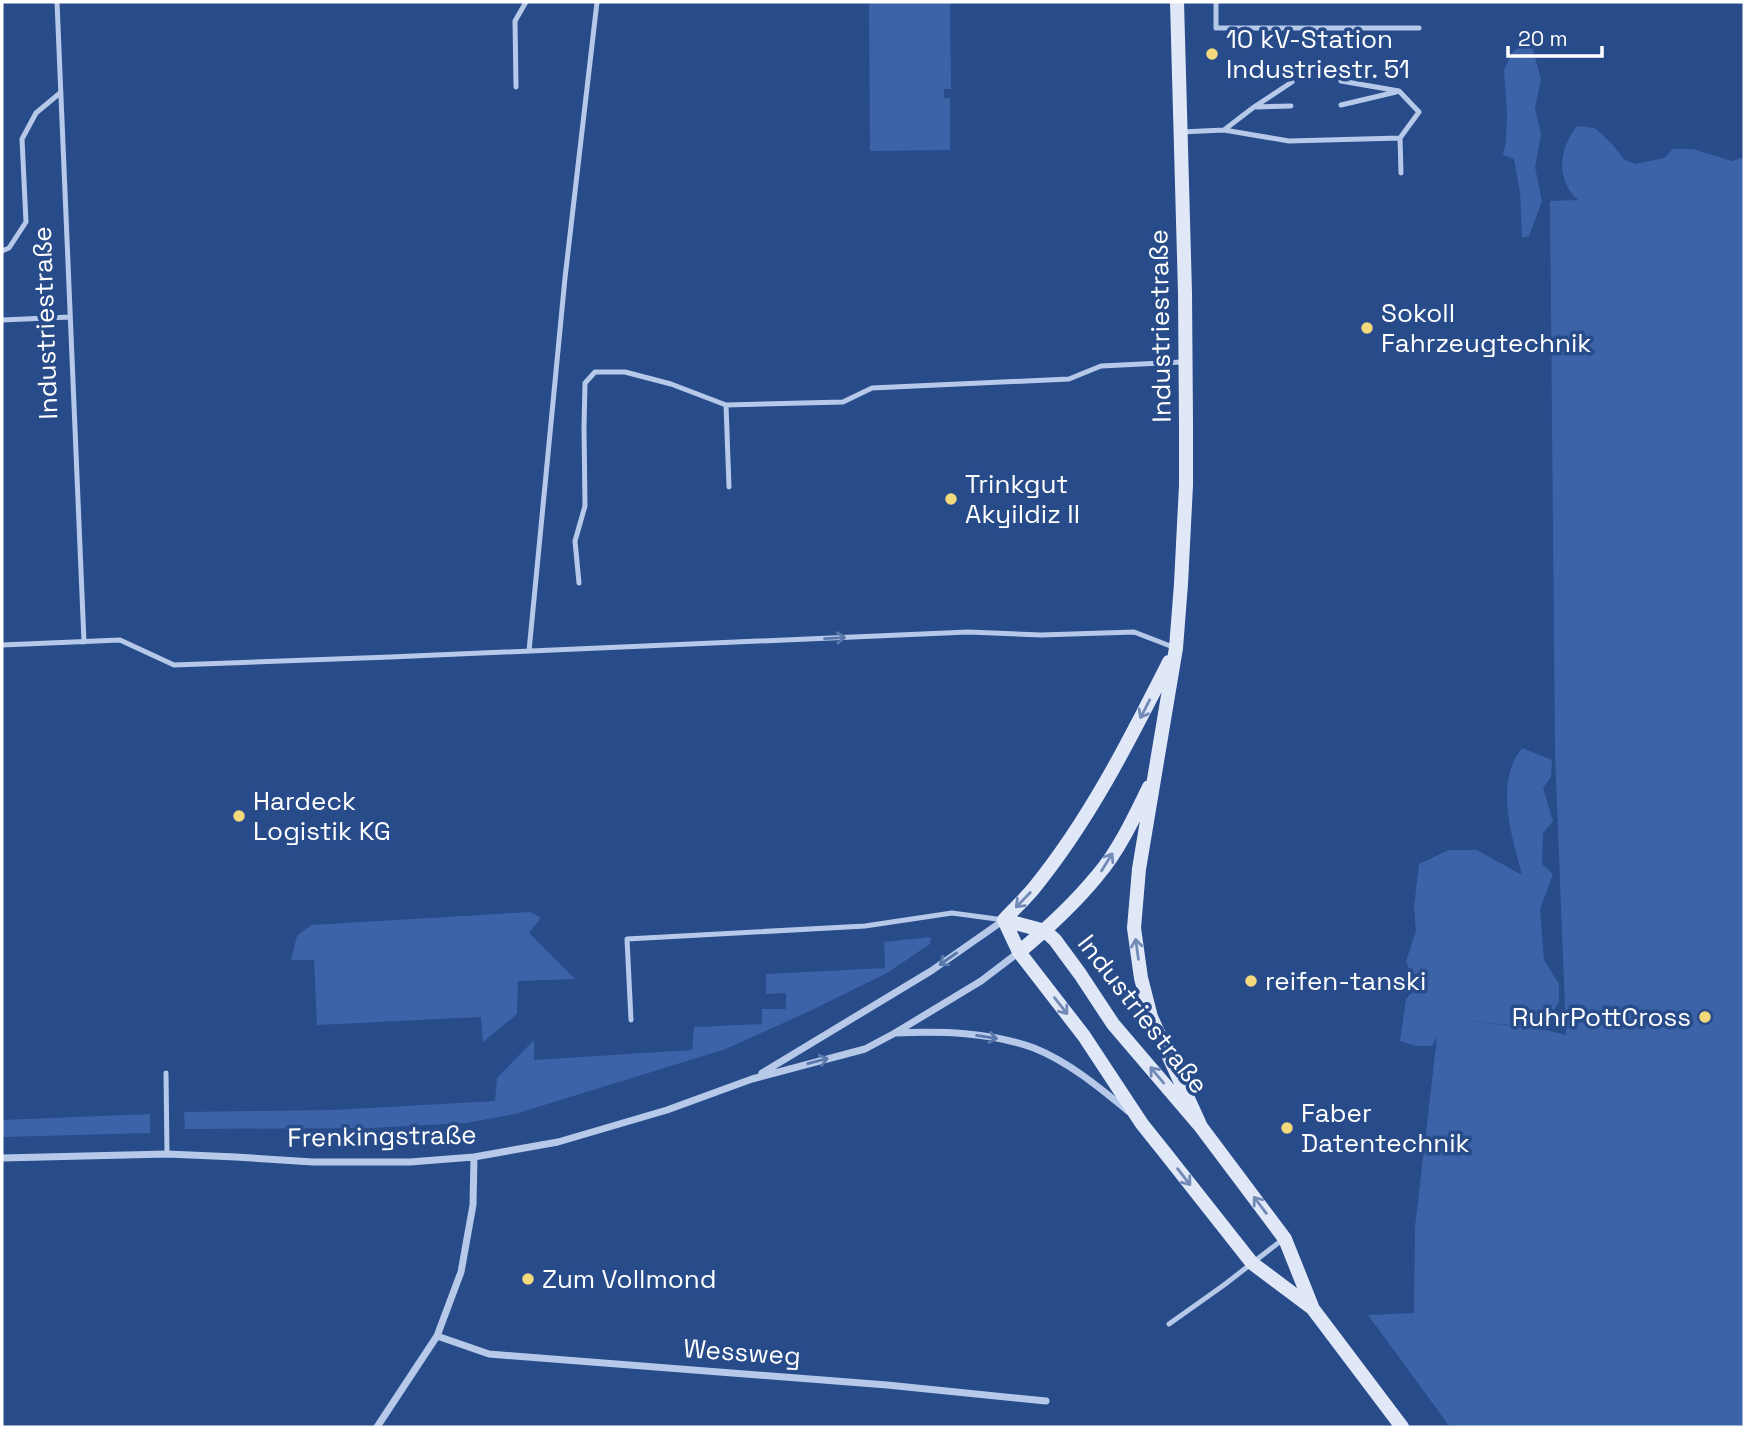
<svg xmlns="http://www.w3.org/2000/svg" width="1746" height="1429" font-family="'Space Grotesk',sans-serif">
<style>
.green{fill:#3c63a7}
.lines{fill:none;stroke-linecap:round;stroke-linejoin:round}
.lane{stroke:#b6c9e9;stroke-width:5}
.street{stroke:#b6c9e9;stroke-width:7}
.secondary{stroke:#e0e8f8;stroke-width:14}
.oneway{stroke:#5a77ab}
.oneway2{stroke:#728ab6}
.poi-dot{fill:#f2d97b;stroke:#284b8a;stroke-width:2.5}
.labels{text-anchor:middle;dominant-baseline:central;stroke-width:7;stroke-linejoin:round;paint-order:stroke}
.poi-label{font-size:26px;fill:#fff;stroke:#284b8a;text-anchor:start}
.street-label{font-size:26px;fill:#fff;stroke:#284b8a}
</style>
<rect width="100%" height="100%" fill="#284b8a"/>
<path class="green" d="M869,2H950L951,89H944V98H950V150L870,151Z
M1529,36L1541,79L1535,108L1541,134L1535,167L1542,201L1529,236L1522,238L1520,192L1514,159L1503,155L1506,141L1507,113L1504,70L1512,53Z
M1577,126L1595,128L1611,143L1625,160L1636,164L1664,158L1673,149H1693L1732,161L1744,157V1427H1450L1368,1315L1414,1313L1415,1227L1437,1037L1432,1046H1416L1400,1041L1406,999L1416,988L1406,961L1416,931L1414,907L1419,864L1449,850H1477L1522,875C1512,837 1494,782 1522,748L1552,760L1551,777L1543,788L1553,821L1543,833L1542,864L1553,874L1540,909L1544,960L1559,984V1002L1547,1021L1528,1027L1454,1019L1546,1030L1566,1035L1555,753L1550,201L1578,200C1555,179 1559,149 1577,126Z
M530,912L541,918L529,933L575,979L518,981L517,1014L483,1042L481,1017L317,1025L314,960H291L297,936L311,925Z
M931,937L930,944L887,973L810,1011L726,1049L515,1114L466,1123L370,1128L185,1129L184,1112L332,1110L495,1101L497,1078L534,1040V1060L692,1050L694,1027L762,1024V1009H786V993L766,994V974L885,968L884,942Z
M150,1114V1133L2,1137V1120Z"/>
<g class="lines">
<path class="lane" d="M57,2L84,642
M1216,2V28H1419
M516,87L515,21L526,2
M1341,105L1396,92
M1256,107L1291,106
M1224,130L1254,107L1292,82
M1181,132L1224,130L1289,141L1400,138L1419,112L1399,91L1341,81
M1400,138L1401,173
M2,251L9,248L26,222L22,139L36,113L60,93
M2,320L70,317
M729,487L726,405L843,402L872,388L1069,379L1101,366L1182,362
M579,583L575,541L585,506L584,428L585,383L595,372H625L671,384L726,405
M2,645L120,640L174,665L390,657L968,632L1041,635L1134,632L1173,647
M529,651L565,278L597,2
M631,1020L627,939L865,926L952,913L1004,920
M166,1073L167,1154
M1169,1324L1224,1285L1282,1240"/>
<path class="street" d="M895,1033C942,1031 989,1032 1034,1048C1069,1062 1100,1088 1128,1111
M762,1073L931,971L1004,920
M2,1158L167,1154L236,1157L313,1162H410L474,1157L558,1142L667,1110L752,1079L865,1049L895,1033L981,981L1019,952
M437,1336L489,1354L887,1385L1046,1401
M377,1427L437,1336L461,1272L473,1205L474,1157"/>
<path class="secondary" d="M1177,2L1185,293L1186,424V485L1181,584L1176,648L1139,869L1134,928L1141,978L1151,1017L1201,1127
M1004,920L1045,931L1055,940L1080,974L1113,1024L1201,1127L1285,1239L1313,1309L1402,1427
M1004,920L1019,952L1084,1036L1142,1124L1166,1154L1252,1263L1312,1308
M1004,920C1014,909 1025,899 1034,888C1090,819 1129,741 1169,662
M1019,952C1047,929 1074,904 1097,876C1118,852 1135,816 1149,787"/>
</g>
<defs><path id="oneway-shaft" d="M-6 0H5M1.5-3L5.5 0L1.5 3" fill="none" stroke-width="1.6" stroke-linecap="round" stroke-linejoin="round" transform="scale(1.75)"/></defs>
<g class="oneway">
<use href="#oneway-shaft" transform="translate(835 638) rotate(-3)"/>
<use href="#oneway-shaft" transform="translate(948 959) rotate(145)"/>
<use href="#oneway-shaft" transform="translate(987 1037) rotate(9)"/>
<use href="#oneway-shaft" transform="translate(818 1061) rotate(-15)"/>
</g>
<g class="oneway2">
<use href="#oneway-shaft" transform="translate(1145 709) rotate(117)"/>
<use href="#oneway-shaft" transform="translate(1107 862) rotate(-58)"/>
<use href="#oneway-shaft" transform="translate(1023 900) rotate(134)"/>
<use href="#oneway-shaft" transform="translate(1137 949) rotate(-98)"/>
<use href="#oneway-shaft" transform="translate(1061 1006) rotate(52)"/>
<use href="#oneway-shaft" transform="translate(1157 1075) rotate(-130)"/>
<use href="#oneway-shaft" transform="translate(1184 1177) rotate(52)"/>
<use href="#oneway-shaft" transform="translate(1260 1205) rotate(-127)"/>
</g>
<g class="poi-dot">
<circle cx="1212" cy="54" r="7"/>
<circle cx="1367" cy="328" r="7"/>
<circle cx="951" cy="499" r="7"/>
<circle cx="239" cy="816" r="7"/>
<circle cx="1251" cy="981" r="7"/>
<circle cx="1705" cy="1017" r="7"/>
<circle cx="1287" cy="1128" r="7"/>
<circle cx="528" cy="1279" r="7"/>
</g>
<g class="labels">
<g class="poi-label">
<text x="1226" y="39">10 kV-Station<tspan x="1226" dy="30">Industriestr. 51</tspan></text>
<text x="1381" y="313">Sokoll<tspan x="1381" dy="30">Fahrzeugtechnik</tspan></text>
<text x="965" y="484">Trinkgut<tspan x="965" dy="30">Akyildiz II</tspan></text>
<text x="253" y="801">Hardeck<tspan x="253" dy="30">Logistik KG</tspan></text>
<text x="1265" y="981">reifen-tanski</text>
<text x="1691" y="1017" text-anchor="end">RuhrPottCross</text>
<text x="1301" y="1113">Faber<tspan x="1301" dy="30">Datentechnik</tspan></text>
<text x="542" y="1279">Zum Vollmond</text>
</g>
<g class="street-label">
<text transform="translate(45 323) rotate(-92)">Industriestraße</text>
<text transform="translate(1160 326) rotate(-91)">Industriestraße</text>
<text transform="translate(1143 1014) rotate(52)">Industriestraße</text>
<text transform="translate(382 1136) rotate(-1)">Frenkingstraße</text>
<text transform="translate(742 1352) rotate(4)">Wessweg</text>
</g>
</g>
<rect width="1746" height="1429" fill="none" stroke="#ffffff" stroke-width="7"/>
<path d="M1508 46v10h94v-10" fill="none" stroke="#ffffff" stroke-width="3.5"/>
<text x="1518" y="46" font-size="21" fill="#ffffff" stroke="#284b8a" stroke-width="5" paint-order="stroke">20 m</text>
</svg>
